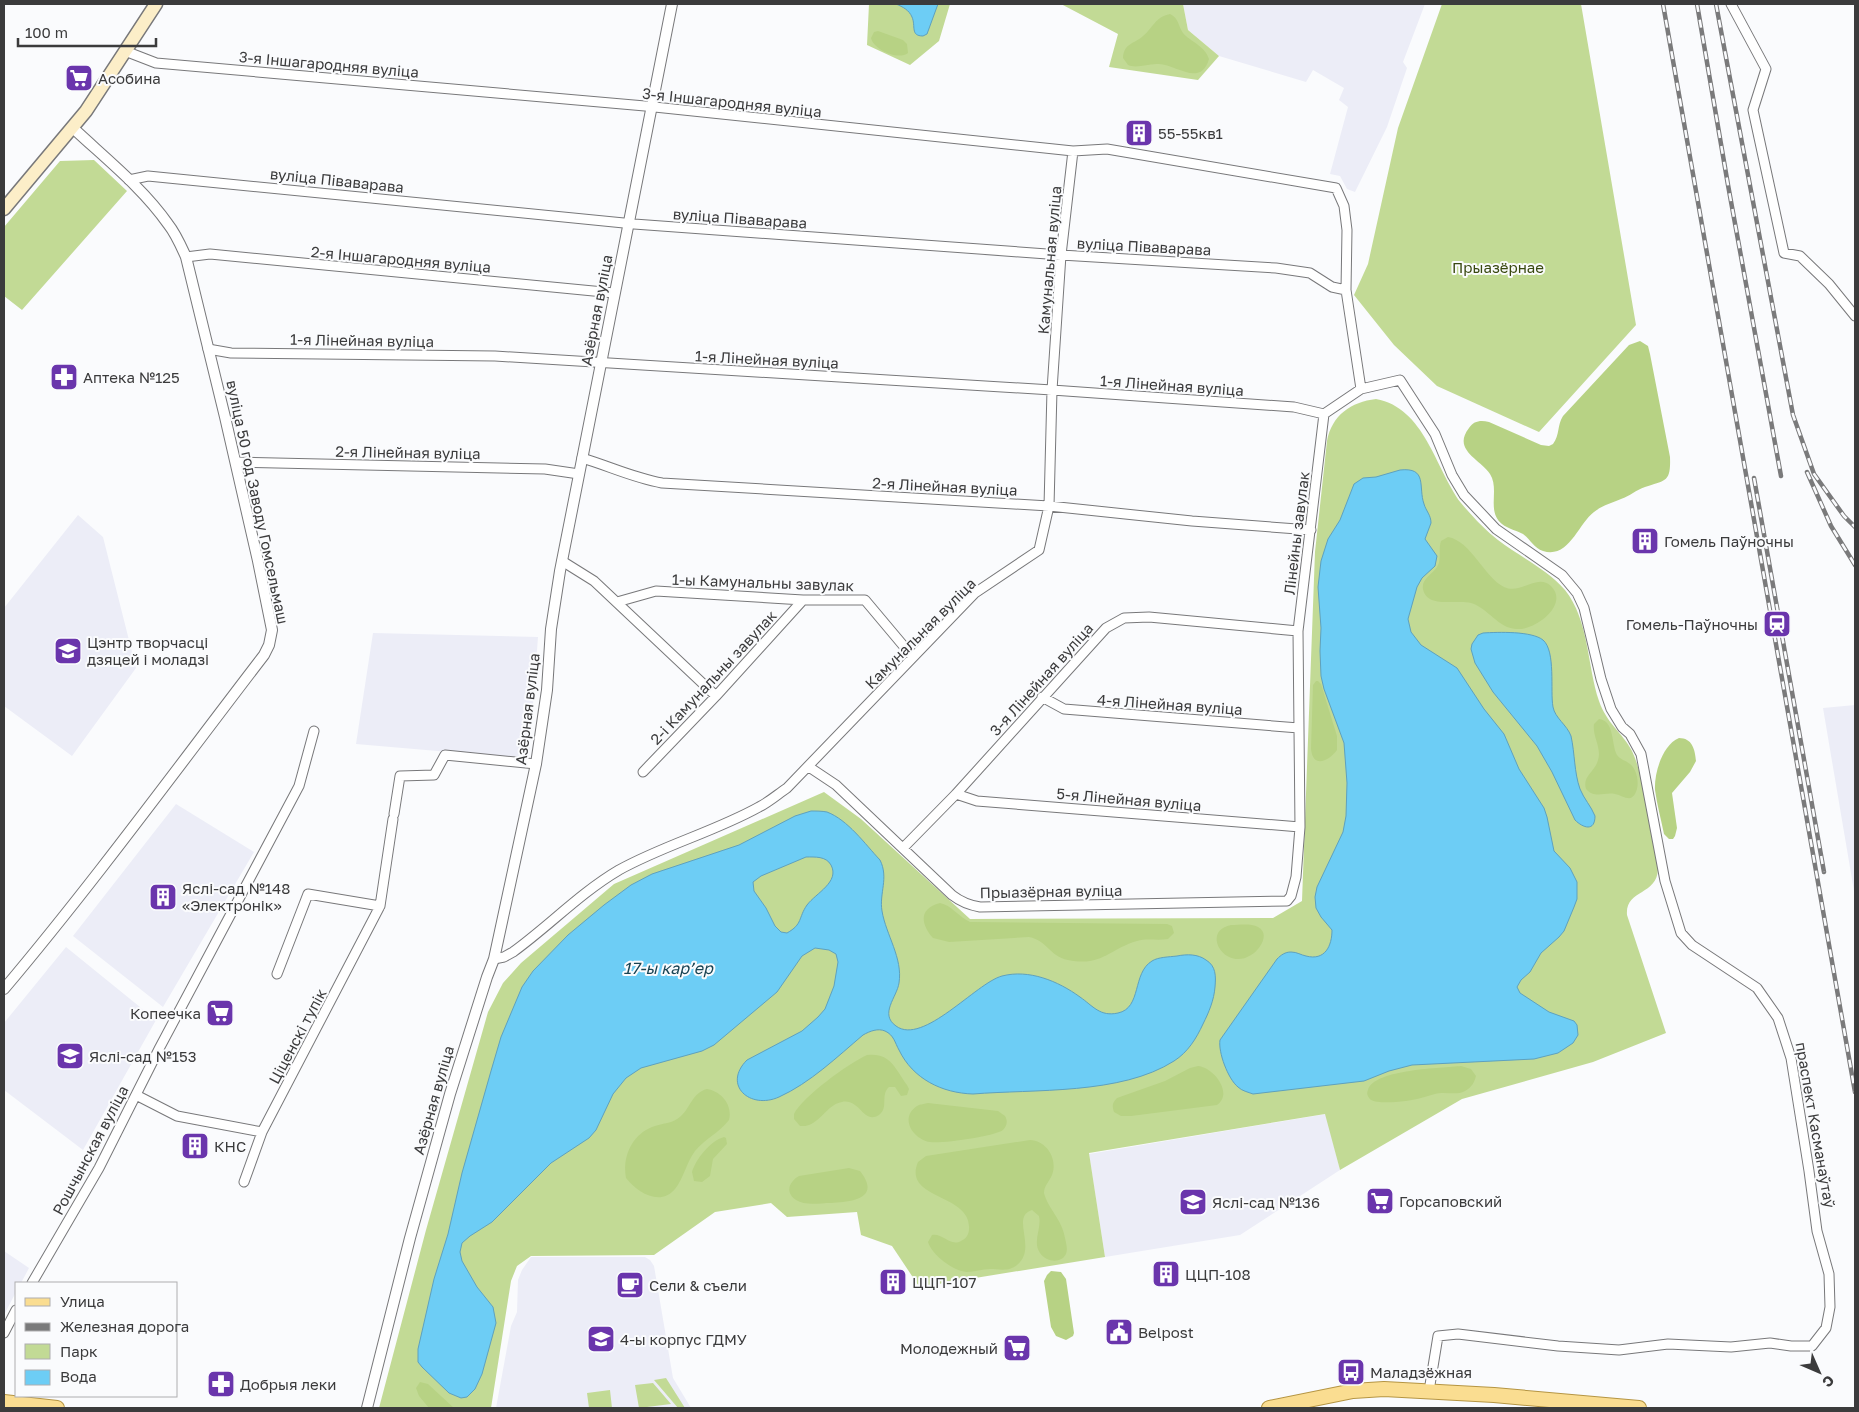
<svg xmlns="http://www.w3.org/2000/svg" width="1859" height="1412" font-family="'Golos Text',sans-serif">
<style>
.built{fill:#ecedf7}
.green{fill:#c2da95}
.forest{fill:#b7d284}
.water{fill:#6dcdf5;stroke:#5ea1be;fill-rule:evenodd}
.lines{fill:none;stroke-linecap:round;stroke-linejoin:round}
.minor-casing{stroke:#78787a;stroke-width:11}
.tertiary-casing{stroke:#78787a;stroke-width:12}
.secondary-casing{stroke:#78787a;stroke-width:15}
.primary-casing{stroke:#b59543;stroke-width:16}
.minor{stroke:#fff;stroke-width:9}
.tertiary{stroke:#fff;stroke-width:10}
.secondary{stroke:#fceec8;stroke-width:12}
.primary{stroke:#fadd91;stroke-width:14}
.rail-casing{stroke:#7a7a7b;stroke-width:4.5}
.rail{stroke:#fafbfd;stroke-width:2.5;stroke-dasharray:8;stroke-linecap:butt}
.labels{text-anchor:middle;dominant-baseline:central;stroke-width:4;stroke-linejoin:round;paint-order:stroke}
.street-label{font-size:15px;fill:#3b3b3c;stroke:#fafbfd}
.poi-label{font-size:15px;fill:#3b3b3c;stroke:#fafbfd;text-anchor:start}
.park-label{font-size:15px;fill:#38480f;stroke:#fafbfd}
.water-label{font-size:16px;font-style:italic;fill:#184353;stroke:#fafbfd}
</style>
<rect width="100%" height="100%" fill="#fafbfd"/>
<path class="built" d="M1183,4H1425L1403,62L1407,68L1387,127L1355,192L1347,189L1340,176L1330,174L1348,107L1339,100L1344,88L1313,70L1306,82L1219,56L1188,30Z
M78,515L103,537L136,668L72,756L4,706V608Z
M373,633L538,637L529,759L356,744Z
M1855,705V897L1823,708Z
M176,804L254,852L163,1007L73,936Z
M66,947L156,1020L83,1150L4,1090V1023Z
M1326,1114L1340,1170L1240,1235L1105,1257L1089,1154Z
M4,1251L29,1268L21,1283H16V1292L4,1315Z
M531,1257H645L650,1260L654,1266L673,1378L691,1408H496L511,1326L517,1312L518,1280L522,1270Z"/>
<path class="green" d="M869,4H950L939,41L910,65L867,45Z
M1061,4H1183L1188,30L1219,56L1198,80L1109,67L1118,34Z
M1442,4H1581L1636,325L1539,432L1437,386L1394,345L1354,295L1368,264L1398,128Z
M94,160L127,191L22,310L4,296V227L60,161Z
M1376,399C1425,408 1435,468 1461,503C1472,516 1485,530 1498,540C1520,557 1547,569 1565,590C1589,620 1587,665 1599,701C1607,724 1622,732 1632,751C1640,768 1643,787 1646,806C1650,827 1654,848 1658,869C1657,896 1625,889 1627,915L1666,1033L1593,1062L1462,1099L1340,1170L1325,1114L1089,1153L1105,1257L926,1286L918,1285L892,1246L861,1235L857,1212L787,1217L771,1203L715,1212L654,1255L531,1256L517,1266L511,1281L491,1408H379L426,1230L488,1012L503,983L521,963L614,884L824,792L861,819L970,919L1273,918L1302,901L1315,552L1327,441C1332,415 1351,402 1376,399Z
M666,1378L685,1408H678L654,1380Z
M653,1383L671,1404L639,1408L635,1385Z
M610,1390L612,1408H589L587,1393Z"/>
<path class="forest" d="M1170,14C1179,18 1178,26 1183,33C1191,42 1205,46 1209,59C1201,88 1175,64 1159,64C1148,63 1138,69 1128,65L1123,58C1124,43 1134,44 1143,36C1153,28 1155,17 1170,14Z
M878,31L903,40L907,44L908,53C898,61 873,49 871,38L874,32Z
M1640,341L1648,346L1650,354L1670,457C1671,483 1665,480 1645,487C1636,490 1630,496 1621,499C1612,503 1601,506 1594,512C1578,524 1569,559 1543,551C1534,548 1530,539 1523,534C1516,530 1508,529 1502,524C1486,511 1500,490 1490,474C1480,459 1452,450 1469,428C1474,421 1480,420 1489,422L1541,445L1549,446L1553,444C1560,435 1557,425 1563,416L1629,345Z
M1448,537C1471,541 1484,577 1504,587C1521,595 1537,573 1551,586C1570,605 1534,631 1516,629C1498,628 1488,608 1471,603C1457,599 1427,609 1423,589C1421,579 1433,574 1437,567C1442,559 1438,550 1441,541Z
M1316,681H1318L1321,684L1337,736V750C1329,761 1313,769 1311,749L1313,685Z
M1599,719C1615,721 1611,744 1617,755C1621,760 1625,760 1630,764C1639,771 1641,792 1631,798C1625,799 1621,795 1615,794C1604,792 1595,799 1586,789C1582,776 1595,772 1598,760C1602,748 1592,736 1594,724Z
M1679,738C1692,738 1695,749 1696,761L1690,772L1672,793L1677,828L1675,836L1673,839H1669L1664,834C1661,819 1657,805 1655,790C1654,774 1662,745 1679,738Z
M940,903C951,905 959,917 970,922L1167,924L1172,926L1174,933L1168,939C1157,941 1147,938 1137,941C1109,949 1102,967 1068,960C1049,956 1048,941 1029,937L949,942L933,938C921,924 918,909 940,903Z
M1231,925C1239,925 1251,923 1258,927C1271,934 1259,951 1251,955C1225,972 1200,931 1231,925Z
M867,1055C890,1052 895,1068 907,1085L909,1089L907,1095L901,1096L895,1087H889C880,1095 889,1108 879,1115C863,1125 860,1098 842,1102C825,1105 819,1128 800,1126L794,1119V1114C802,1097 849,1063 867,1055Z
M1198,1066C1213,1067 1234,1093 1217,1105L1131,1116H1121L1114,1112C1112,1106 1112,1103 1117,1098L1165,1081L1190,1068Z
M1461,1066L1471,1069L1476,1076C1474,1083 1472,1087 1465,1091C1456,1096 1445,1091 1435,1094C1430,1095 1426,1097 1421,1098C1411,1101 1380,1105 1371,1100C1368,1097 1366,1094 1368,1090C1374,1069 1443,1068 1461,1066Z
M707,1089C721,1091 733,1105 729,1120C720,1132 705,1139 695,1151C686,1163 684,1178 675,1189C660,1207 637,1192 626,1178C622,1157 632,1135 652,1127C662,1123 673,1124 681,1116C691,1107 692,1093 707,1089Z
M928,1103L998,1111L1005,1116C1008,1121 1007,1126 1003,1130C996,1136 941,1144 930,1142C913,1139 899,1118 917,1106C920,1104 925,1104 928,1103Z
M724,1137L726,1138L727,1144L713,1159L710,1176L702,1182L694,1181L692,1172C696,1159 710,1141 724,1137Z
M1030,1140C1047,1141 1058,1159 1052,1175C1049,1182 1044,1186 1044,1193C1048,1209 1062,1219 1065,1238C1066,1243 1068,1249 1066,1254C1061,1264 1046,1262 1040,1253C1032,1241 1042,1229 1039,1216L1032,1210C1010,1217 1038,1248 1017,1265C1009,1272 999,1269 990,1269C982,1269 975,1272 967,1272C953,1271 932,1255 928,1242L932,1235C943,1233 950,1247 961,1241C966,1239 969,1234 969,1229C972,1193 902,1200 918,1162L926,1156Z
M849,1168L860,1171C882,1199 851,1202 831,1203C820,1203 805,1206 796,1200C784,1192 790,1181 799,1176Z
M1051,1271L1061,1272L1066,1279L1074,1333L1073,1336L1066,1340L1056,1336L1051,1327L1044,1281L1047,1275Z
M420,1382L428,1384L454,1408H429L419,1396L416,1388Z"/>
<path class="water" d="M896,4H938L927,34L923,36C910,36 916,26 912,17C909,10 903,7 896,4Z
M1400,470C1428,467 1418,487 1424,504C1426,511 1431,515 1431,523L1425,539L1437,556L1435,566L1422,578L1417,587L1408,619L1411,632L1421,645L1457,668L1484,709L1504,734L1519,769L1544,808L1547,817L1554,851L1570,868L1577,882V899L1574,907L1564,931L1559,937L1541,953L1530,972L1521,980L1517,987L1520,993L1549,1012L1574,1021L1577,1025L1578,1035L1573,1043L1558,1053L1534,1059L1412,1065L1389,1071L1364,1081L1253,1094C1248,1092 1242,1091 1238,1087C1228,1079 1218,1052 1220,1040L1277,959C1281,955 1285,952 1291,952C1297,952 1301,955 1306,956C1325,961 1332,946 1332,930L1321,917L1316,908L1315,897L1317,887L1343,832L1346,816L1347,783L1344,743L1324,689L1321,676L1320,651L1321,628L1318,587L1321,561L1328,539L1340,520L1354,484L1363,478L1376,477Z
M1483,633C1498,632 1532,631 1543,640C1556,651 1550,691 1553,707C1555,718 1567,725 1571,736C1575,754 1574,772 1580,789C1584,799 1591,806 1595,816C1595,832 1583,828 1575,820L1552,772L1537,746L1493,692L1475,663L1471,649L1472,644L1478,635Z
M811,811C816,811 822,811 827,812C848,820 865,844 880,860C889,878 879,893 882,911C886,935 903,958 899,983C897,997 879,1014 896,1026C923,1046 976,983 1002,976C1029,969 1058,981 1080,997C1093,1006 1100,1017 1118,1013C1142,1008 1132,973 1152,961C1158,957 1169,957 1177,956C1187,954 1198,954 1206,960C1216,966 1216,976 1215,987C1214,1000 1209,1012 1203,1024C1196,1039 1188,1052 1174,1061C1121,1095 1034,1089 973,1094C942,1093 913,1079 899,1050C895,1043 894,1035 885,1031C878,1028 870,1031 863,1035C837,1057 810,1083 779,1097C750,1110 722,1085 747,1060L802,1031L818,1017L825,1009L834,986L838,962L836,954L829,950L815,948L802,956L777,992L714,1045L702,1051L641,1068L626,1078L613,1094L596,1130L589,1138L551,1163L492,1222L470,1236L462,1243L460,1252L462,1261L477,1287L493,1307L496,1323L482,1374L475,1389L467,1397L461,1398L449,1393L422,1367L418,1362V1349L434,1279L448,1234L462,1173L491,1071L501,1037L522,987L533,971L568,935L604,905L631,885L652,874L739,845L795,816ZM806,857C815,857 826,856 831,865C840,882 816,893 807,905C798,918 803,924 787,933L781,932L775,926L766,908L754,891L753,882L761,876Z"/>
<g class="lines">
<defs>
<path id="minor" d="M1731,4L1766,69L1753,110L1784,253L1800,256L1829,284L1855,316
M125,51L156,63L645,106L1073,151L1107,149L1336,188L1344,206L1347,230L1346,290L1361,389L1324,414L1298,631L1300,827L1296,877L1291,896L1287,901L980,907C968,905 961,902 952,895L836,785L809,767
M129,180L148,176L634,224L1061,255L1276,268L1310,273L1332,287L1346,290
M186,257L210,254L614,293
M208,349L231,353L495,356L1052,390L1294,407L1324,414
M1361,389L1400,380L1435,434L1452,475L1464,495L1496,529L1562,575L1577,593L1584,608L1601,679L1611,709L1622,727L1630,734L1641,754L1665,881L1681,933L1692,945L1757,988L1778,1018L1791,1058L1809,1171L1817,1231L1829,1274L1830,1307L1826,1328L1812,1346H1791L1770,1343L1731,1347L1668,1344L1619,1350L1558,1346L1458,1334L1438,1336L1429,1391
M582,458C609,466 634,478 662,483L1049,506L1192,521L1311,530
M236,462L545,469L579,474
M562,561L594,581L716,696
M617,602L656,591L803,600H865L912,656
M1042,697L1064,709L1299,728
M643,772L716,696L803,600
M956,794L977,801L1300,827
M394,814L400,776L434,775L445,755L536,764
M903,848L956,794L1106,628L1124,618L1149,617L1298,631
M494,959L504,957L513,952C549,926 580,893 619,870C664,845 714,832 759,807C769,802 778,794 787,788L975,593L1039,550L1049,506L1052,390L1061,255L1073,151
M277,974L308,894L380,906
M136,1095L177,1116L262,1132
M244,1182L262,1132L380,906L393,819
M32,1283L99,1168L160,1047L299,786L314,731
M4,1333L16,1310"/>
<path id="tertiary" d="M4,989C95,881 178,767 264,655L269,645L272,630L258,561L225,417L186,257C181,246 176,234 168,224C143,188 105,158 73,128
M367,1408L410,1238L450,1094L487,977L494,959L536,764L547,690L551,629L560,571L672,4"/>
<path id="secondary" d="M4,209L86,111L156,4"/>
<path id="primary" d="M4,1402L57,1408
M1269,1408L1353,1391L1384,1389L1494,1395L1639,1408"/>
</defs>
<use href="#minor" class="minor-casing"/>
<use href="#tertiary" class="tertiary-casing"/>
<use href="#secondary" class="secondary-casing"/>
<use href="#primary" class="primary-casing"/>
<use href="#minor" class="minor"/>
<use href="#tertiary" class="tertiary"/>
<use href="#secondary" class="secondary"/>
<use href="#primary" class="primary"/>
<defs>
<path id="rail" d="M1663,4L1855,1092
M1697,4L1728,185L1781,476
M1716,4L1793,415L1814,474L1844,516L1855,527
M1807,472L1831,526L1855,565
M1754,478L1824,872"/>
</defs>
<use href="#rail" class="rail-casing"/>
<use href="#rail" class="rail"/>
</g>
<defs>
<symbol id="supermarket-square" viewBox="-11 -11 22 22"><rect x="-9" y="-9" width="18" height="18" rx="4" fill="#6a35ac" stroke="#fafbfd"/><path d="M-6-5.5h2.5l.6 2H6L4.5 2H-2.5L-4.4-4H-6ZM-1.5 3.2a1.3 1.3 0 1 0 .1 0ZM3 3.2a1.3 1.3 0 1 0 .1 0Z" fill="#fff"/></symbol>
<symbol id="building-square" viewBox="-11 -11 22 22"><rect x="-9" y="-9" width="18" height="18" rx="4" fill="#6a35ac" stroke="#fafbfd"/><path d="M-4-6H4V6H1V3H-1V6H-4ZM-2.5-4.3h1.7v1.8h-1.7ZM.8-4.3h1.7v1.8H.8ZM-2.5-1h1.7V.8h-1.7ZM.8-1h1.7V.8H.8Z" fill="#fff"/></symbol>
<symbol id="pharmacy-square" viewBox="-11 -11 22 22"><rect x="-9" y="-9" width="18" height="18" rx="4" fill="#6a35ac" stroke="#fafbfd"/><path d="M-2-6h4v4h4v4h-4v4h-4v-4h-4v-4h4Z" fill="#fff"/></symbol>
<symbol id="station-square" viewBox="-11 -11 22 22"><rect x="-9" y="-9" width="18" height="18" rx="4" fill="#6a35ac" stroke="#fafbfd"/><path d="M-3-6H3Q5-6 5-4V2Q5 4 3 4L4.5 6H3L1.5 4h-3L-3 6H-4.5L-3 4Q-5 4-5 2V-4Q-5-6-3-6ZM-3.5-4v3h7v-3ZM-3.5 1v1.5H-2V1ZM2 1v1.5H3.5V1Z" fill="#fff"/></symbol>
<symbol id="school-square" viewBox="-11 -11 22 22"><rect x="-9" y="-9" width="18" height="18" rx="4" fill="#6a35ac" stroke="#fafbfd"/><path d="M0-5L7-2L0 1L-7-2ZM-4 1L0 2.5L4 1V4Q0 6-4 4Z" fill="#fff"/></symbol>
<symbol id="cafe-square" viewBox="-11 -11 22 22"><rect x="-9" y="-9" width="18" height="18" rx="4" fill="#6a35ac" stroke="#fafbfd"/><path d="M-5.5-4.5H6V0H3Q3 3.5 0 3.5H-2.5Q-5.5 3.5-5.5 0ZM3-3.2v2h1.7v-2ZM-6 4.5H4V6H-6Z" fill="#fff"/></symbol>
<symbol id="civic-square" viewBox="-11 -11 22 22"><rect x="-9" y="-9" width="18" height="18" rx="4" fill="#6a35ac" stroke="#fafbfd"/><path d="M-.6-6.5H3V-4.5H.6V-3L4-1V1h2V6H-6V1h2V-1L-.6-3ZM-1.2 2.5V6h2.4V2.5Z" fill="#fff"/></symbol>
<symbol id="university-square" viewBox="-11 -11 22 22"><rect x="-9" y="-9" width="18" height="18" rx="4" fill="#6a35ac" stroke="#fafbfd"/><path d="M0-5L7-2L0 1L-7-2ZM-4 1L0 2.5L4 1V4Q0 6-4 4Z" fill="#fff"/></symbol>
<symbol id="bus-square" viewBox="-11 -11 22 22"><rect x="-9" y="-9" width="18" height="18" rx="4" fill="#6a35ac" stroke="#fafbfd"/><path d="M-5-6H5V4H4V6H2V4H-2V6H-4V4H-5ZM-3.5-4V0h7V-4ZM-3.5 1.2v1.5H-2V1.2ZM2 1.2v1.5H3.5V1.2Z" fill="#fff"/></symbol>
</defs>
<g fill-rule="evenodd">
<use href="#supermarket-square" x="63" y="62" width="32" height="32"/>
<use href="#building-square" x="1123" y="117" width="32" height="32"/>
<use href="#pharmacy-square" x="48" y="361" width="32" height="32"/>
<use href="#building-square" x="1629" y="525" width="32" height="32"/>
<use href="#station-square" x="1761" y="608" width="32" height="32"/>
<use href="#school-square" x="52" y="635" width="32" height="32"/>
<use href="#building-square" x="147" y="881" width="32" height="32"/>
<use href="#supermarket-square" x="204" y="997" width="32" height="32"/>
<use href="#school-square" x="54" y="1040" width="32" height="32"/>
<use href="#building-square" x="179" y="1130" width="32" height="32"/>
<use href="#supermarket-square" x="1364" y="1185" width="32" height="32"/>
<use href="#school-square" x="1177" y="1186" width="32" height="32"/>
<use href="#building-square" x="1150" y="1258" width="32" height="32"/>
<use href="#building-square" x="877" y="1266" width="32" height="32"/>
<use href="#cafe-square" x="614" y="1269" width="32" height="32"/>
<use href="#civic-square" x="1103" y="1316" width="32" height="32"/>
<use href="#university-square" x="585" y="1323" width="32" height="32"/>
<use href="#supermarket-square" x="1001" y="1332" width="32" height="32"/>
<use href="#bus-square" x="1335" y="1356" width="32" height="32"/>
<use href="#pharmacy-square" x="205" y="1368" width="32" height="32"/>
</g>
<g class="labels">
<g class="street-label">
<text transform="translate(329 64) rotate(5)">3-я Іншагародняя вуліца</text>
<text transform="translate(732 102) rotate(6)">3-я Іншагародняя вуліца</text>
<text transform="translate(337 180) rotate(6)">вуліца Піваварава</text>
<text transform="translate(740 218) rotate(4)">вуліца Піваварава</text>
<text transform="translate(1144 246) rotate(3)">вуліца Піваварава</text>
<text transform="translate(401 259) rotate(5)">2-я Іншагародняя вуліца</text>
<text transform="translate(1049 260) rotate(-85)">Камунальная вуліца</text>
<text transform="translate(596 310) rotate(-79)">Азёрная вуліца</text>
<text transform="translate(362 340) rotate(1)">1-я Лінейная вуліца</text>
<text transform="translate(767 359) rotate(3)">1-я Лінейная вуліца</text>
<text transform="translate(1172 385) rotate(4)">1-я Лінейная вуліца</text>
<text transform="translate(408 452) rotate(1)">2-я Лінейная вуліца</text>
<text transform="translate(945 486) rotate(3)">2-я Лінейная вуліца</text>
<text transform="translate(258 502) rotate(78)">вуліца 50 год Заводу Гомсельмаш</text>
<text transform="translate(1296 533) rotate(-83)">Лінейны завулак</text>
<text transform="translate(763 582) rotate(2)">1-ы Камунальны завулак</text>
<text transform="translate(920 633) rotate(-45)">Камунальная вуліца</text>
<text transform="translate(713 677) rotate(-47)">2-і Камунальны завулак</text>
<text transform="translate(1041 679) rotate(-48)">3-я Лінейная вуліца</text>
<text transform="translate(1170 704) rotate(4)">4-я Лінейная вуліца</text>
<text transform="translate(527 709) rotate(-83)">Азёрная вуліца</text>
<text transform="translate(1129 799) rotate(5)">5-я Лінейная вуліца</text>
<text transform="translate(1051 891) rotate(-1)">Прыазёрная вуліца</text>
<text transform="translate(297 1036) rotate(-62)">Ціценскі тупік</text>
<text transform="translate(433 1100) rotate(-74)">Азёрная вуліца</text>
<text transform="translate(1816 1125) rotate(80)">праспект Касманаўтаў</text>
<text transform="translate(90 1150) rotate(-62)">Рошчынская вуліца</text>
</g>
<g class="poi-label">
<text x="98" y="78">Асобина</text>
<text x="1158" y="133">55-55кв1</text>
<text x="83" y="377">Аптека №125</text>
<text x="1664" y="541">Гомель Паўночны</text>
<text x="1758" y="624" text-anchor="end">Гомель-Паўночны</text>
<text x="87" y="642">Цэнтр творчасці<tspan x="87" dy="17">дзяцей і моладзі</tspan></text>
<text x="182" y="888">Яслі-сад №148<tspan x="182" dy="17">«Электронік»</tspan></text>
<text x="201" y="1013" text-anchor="end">Копеечка</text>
<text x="89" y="1056">Яслі-сад №153</text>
<text x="214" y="1146">КНС</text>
<text x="1399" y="1201">Горсаповский</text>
<text x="1212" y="1202">Яслі-сад №136</text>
<text x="1185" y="1274">ЦЦП-108</text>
<text x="912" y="1282">ЦЦП-107</text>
<text x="649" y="1285">Сели &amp; съели</text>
<text x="1138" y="1332">Belpost</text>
<text x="620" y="1339">4-ы корпус ГДМУ</text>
<text x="998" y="1348" text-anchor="end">Молодежный</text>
<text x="1370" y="1372">Маладзёжная</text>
<text x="240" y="1384">Добрыя леки</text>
</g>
<g class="park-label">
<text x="1498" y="267">Прыазёрнае</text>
</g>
<g class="water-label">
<text x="668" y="968">17-ы кар’ер</text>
</g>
</g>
<rect width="1859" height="1412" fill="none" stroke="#3b3b3c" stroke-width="10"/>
<rect x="15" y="1282" width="162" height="115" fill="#fafbfd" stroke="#aeaeb0"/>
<rect x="25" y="1298" width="25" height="8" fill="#fadd91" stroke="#aeaeb0"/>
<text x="60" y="1307" font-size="15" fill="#3b3b3c">Улица</text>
<rect x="25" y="1323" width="25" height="8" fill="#7a7a7b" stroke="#aeaeb0"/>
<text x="60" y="1332" font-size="15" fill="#3b3b3c">Железная дорога</text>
<rect x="25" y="1344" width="25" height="15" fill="#c2da95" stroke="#aeaeb0"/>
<text x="60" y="1357" font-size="15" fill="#3b3b3c">Парк</text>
<rect x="25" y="1370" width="25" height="15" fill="#6dcdf5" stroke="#aeaeb0"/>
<text x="60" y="1382" font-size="15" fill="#3b3b3c">Вода</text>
<g transform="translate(1819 1372) rotate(135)" stroke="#fafbfd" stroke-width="4" paint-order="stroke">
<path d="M0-4L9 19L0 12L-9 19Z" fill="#3b3b3c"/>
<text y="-8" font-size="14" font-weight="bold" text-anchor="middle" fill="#3b3b3c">С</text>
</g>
<path d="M18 38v8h138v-8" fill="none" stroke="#3b3b3c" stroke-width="2.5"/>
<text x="25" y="38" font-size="15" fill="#3b3b3c" stroke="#fafbfd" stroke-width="4" paint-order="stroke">100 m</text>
</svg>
